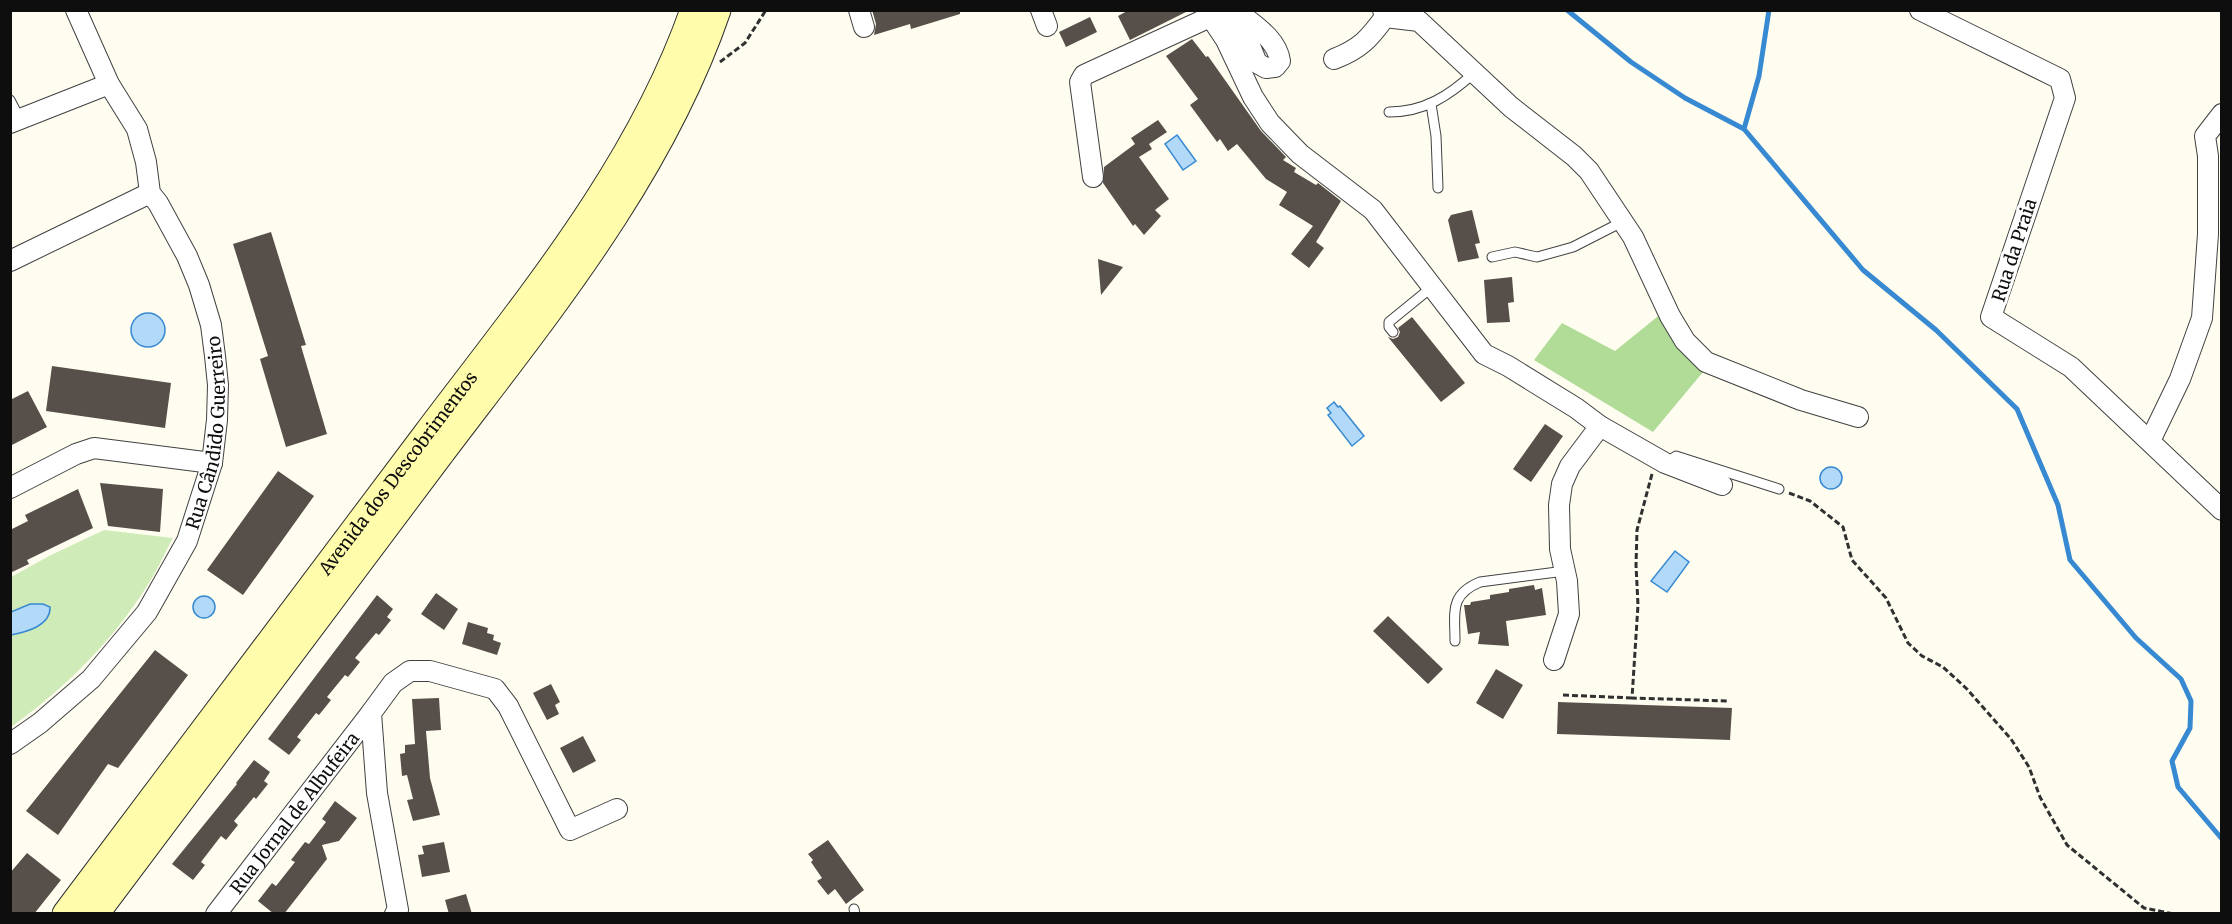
<svg xmlns="http://www.w3.org/2000/svg" width="2232" height="924" font-family="Merriweather,serif">
<style>
.green{fill:#cfebb8}
.forest{fill:#b1dc97}
.water{fill:#b3d9f8;stroke:#3789d1;stroke-width:1.5}
.lines{fill:none;stroke-linecap:round;stroke-linejoin:round}
.stream{stroke:#3789d1;stroke-width:5}
.building{fill:#57504a}
.lane-casing{stroke:#414141;stroke-width:11}
.street-casing{stroke:#414141;stroke-width:22}
.secondary-casing{stroke:#303030;stroke-width:29}
.path{stroke:#303030;stroke-width:3;stroke-dasharray:6 3;stroke-linecap:butt}
.lane{stroke:#fff;stroke-width:9}
.street{stroke:#fff;stroke-width:20}
.secondary{stroke:#fffcab;stroke-width:27}
.labels{text-anchor:middle;dominant-baseline:central;stroke-width:6;stroke-linejoin:round;paint-order:stroke}
.street-label{font-size:18px;fill:#0e0e0e;stroke:#fff}
</style>
<rect width="100%" height="100%" fill="#fffdf0"/>
<path class="green" d="M104,530L173,538C164,554 157,571 147,586C112,642 64,689 11,727V577L49,556Z"/>
<path class="forest" d="M1662,313L1681,347L1703,372L1653,432L1534,360L1562,323L1615,351Z"/>
<path class="water" d="M1177,135L1196,161L1183,170L1165,144Z
M131 330a17 17 0 1 1 34 0a17 17 0 1 1-34 0Z
M1334,402L1338,407L1340,406L1364,436L1352,446L1328,415L1331,413L1327,408Z
M1820 478a11 11 0 1 1 22 0a11 11 0 1 1-22 0Z
M1675,551L1689,562L1667,592L1651,581Z
M193 607a11 11 0 1 1 22 0a11 11 0 1 1-22 0Z
M30,604H43L50,607C51,626 26,632 11,635V612Z"/>
<g class="lines">
<path class="stream" d="M1567,10L1631,62L1685,98L1744,129
M1769,10L1759,76L1744,129L1863,270L1936,330L2017,409L2058,505L2070,560L2136,638L2181,679L2191,701L2190,728L2172,761L2178,787L2222,839"/>
</g>
<path class="building" d="M872,10H960V14L911,29L910,24L874,35L876,24Z
M1129,10H1190L1130,40L1118,16Z
M1090,17L1097,32L1066,47L1059,32Z
M1192,39L1206,57L1208,56L1261,131L1286,157L1283,160L1296,168L1294,172L1316,185L1318,183L1341,201L1316,242L1324,248L1309,268L1291,254L1313,226L1279,205L1287,192L1266,179L1237,144L1228,151L1220,139L1217,142L1190,105L1198,99L1166,56Z
M1158,120L1167,132L1149,144L1152,149L1139,157L1169,199L1155,210L1161,216L1144,235L1135,224L1133,226L1103,183L1104,167L1135,144L1131,138Z
M1472,210L1480,243L1475,244L1479,258L1458,262L1448,220L1451,215Z
M271,232L306,345L301,346L327,434L286,447L260,359L268,356L233,244Z
M1098,259L1123,267L1101,295Z
M1512,277L1514,302L1508,303L1510,322L1487,323L1484,280Z
M1412,317L1465,383L1441,402L1388,337L1393,339L1398,337L1400,332L1398,328Z
M52,366L171,383L165,428L46,411Z
M28,391L47,427L10,446V400Z
M1545,424L1563,436L1531,482L1513,469Z
M278,471L314,496L243,595L207,570Z
M100,483L163,489L160,532L108,526Z
M78,489L93,528L27,560L29,564L10,573V530L28,521L25,515Z
M1534,585L1535,590L1542,588L1546,615L1506,621L1509,646L1478,644L1480,632L1468,634L1464,605H1470L1471,602L1490,599V595L1509,592V589Z
M436,593L458,609L444,630L421,614Z
M377,595L393,609L387,617L391,620L379,635L376,633L355,658L360,662L348,677L345,675L327,697L331,700L319,715L316,713L297,737L301,740L289,755L268,739Z
M1388,616L1443,669L1428,684L1373,631Z
M468,622L488,628L487,633L494,635L493,640L501,643L497,655L462,644Z
M155,650L188,675L118,768L108,764L58,835L26,811Z
M1496,669L1523,685L1503,719L1476,703Z
M551,684L560,702L555,705L559,714L547,720L533,693Z
M439,698L441,730L426,731L430,778L440,815L413,821L407,800L413,799L407,775L402,776L400,754L405,753V745L415,744L412,699Z
M1558,702L1732,708L1730,740L1557,734Z
M583,736L596,761L573,773L560,748Z
M254,760L270,772L264,781L268,784L256,799L254,797L234,821L238,825L226,840L221,836L201,862L205,865L193,880L172,864L237,784L236,783Z
M335,801L357,818L339,841L322,845L327,859L284,914H274L258,901L272,883L276,886L295,862L291,860L305,842L309,844L326,822L322,819Z
M828,840L864,890L846,904L835,889L828,895L817,881L822,878L811,862L813,860L808,854Z
M444,842L450,872L422,877L418,855L424,854L422,846Z
M27,853L61,880L34,914H10V873Z
M466,894L472,914H449L445,900Z"/>
<g class="lines">
<defs>
<path id="lane" d="M10,100L20,119
M1431,104L1436,136L1438,188
M1389,112C1424,112 1449,96 1475,72
M1492,257L1515,252L1537,257L1548,254L1573,247L1624,221
M1393,332L1389,327V322L1432,287
M1667,462L1676,456L1779,489
M1455,641C1455,612 1449,595 1480,582L1565,571
M854,909L855,914"/>
<g id="street">
<path d="M859,10L864,27"/>
<path d="M1041,10L1047,26"/>
<path d="M1206,10L1226,40L1253,97L1270,123L1300,154L1373,210L1484,354L1508,366L1576,408L1600,426L1665,463L1722,485"/>
<path d="M1227,10L1250,46L1257,63L1266,68L1275,67L1280,61C1277,38 1252,24 1235,10"/>
<path d="M1383,10L1385,17L1419,21L1511,107L1574,156L1589,171L1633,237L1670,316L1685,341L1706,362L1801,400L1858,417"/>
<path d="M1920,10L2060,79L2065,98L1991,317L2071,367L2222,510"/>
<path d="M1334,59C1360,49 1369,39 1385,17"/>
<path d="M10,123L109,84"/>
<path d="M1093,177L1080,82L1084,75L1210,17"/>
<path d="M10,261L150,193"/>
<path d="M2150,441L2180,379L2202,318L2208,234V156L2205,136L2222,114"/>
<path d="M10,488L76,454L94,448L212,463"/>
<path d="M1554,660L1569,614L1567,581L1560,549L1559,505L1562,484L1570,466L1600,426"/>
<path id="s1" d="M10,744L40,723L91,679L147,612L187,541L212,463L217,420L218,385L215,356L211,325L199,285L187,256L158,203L150,193L146,162L137,129L109,84L76,10"/>
<path id="s2" d="M216,914L371,713"/>
<path d="M395,914L398,910L377,793L371,713L393,683L410,671H430L495,689L508,706L570,830L617,809"/>
</g>
<g id="secondary">
<path id="s3" d="M66,914C186,754 306,594 426,435C526,302 638,170 694,10"/>
<path d="M95,914C210,760 325,607 440,454C545,315 660,177 717,10"/>
</g>
</defs>
<use href="#lane" class="lane-casing"/>
<use href="#street" class="street-casing"/>
<use href="#secondary" class="secondary-casing"/>
<path class="path" d="M720,62L745,43L766,10
M1652,474L1637,530L1636,565L1638,605L1632,698L1728,701
M1789,493L1810,501L1843,527L1852,560L1886,598L1908,643L1922,656L1943,667L1967,689L2011,739L2029,767L2040,797L2067,845L2144,908L2174,914
M1563,695L1632,698"/>
<use href="#lane" class="lane"/>
<use href="#street" class="street"/>
<use href="#secondary" class="secondary"/>
</g>
<g class="labels">
<g class="street-label">
<text transform="translate(2014 250) rotate(-72)">Rua da Praia</text>
<text stroke="none"><textPath href="#s1" startOffset="384">Rua Cândido Guerreiro</textPath></text>
<text stroke="none"><textPath href="#s3" startOffset="552">Avenida dos Descobrimentos</textPath></text>
<text stroke="none"><textPath href="#s2" startOffset="128">Rua Jornal de Albufeira</textPath></text>
</g>
</g>
<rect width="2232" height="924" fill="none" stroke="#0e0e0e" stroke-width="24"/>
</svg>
